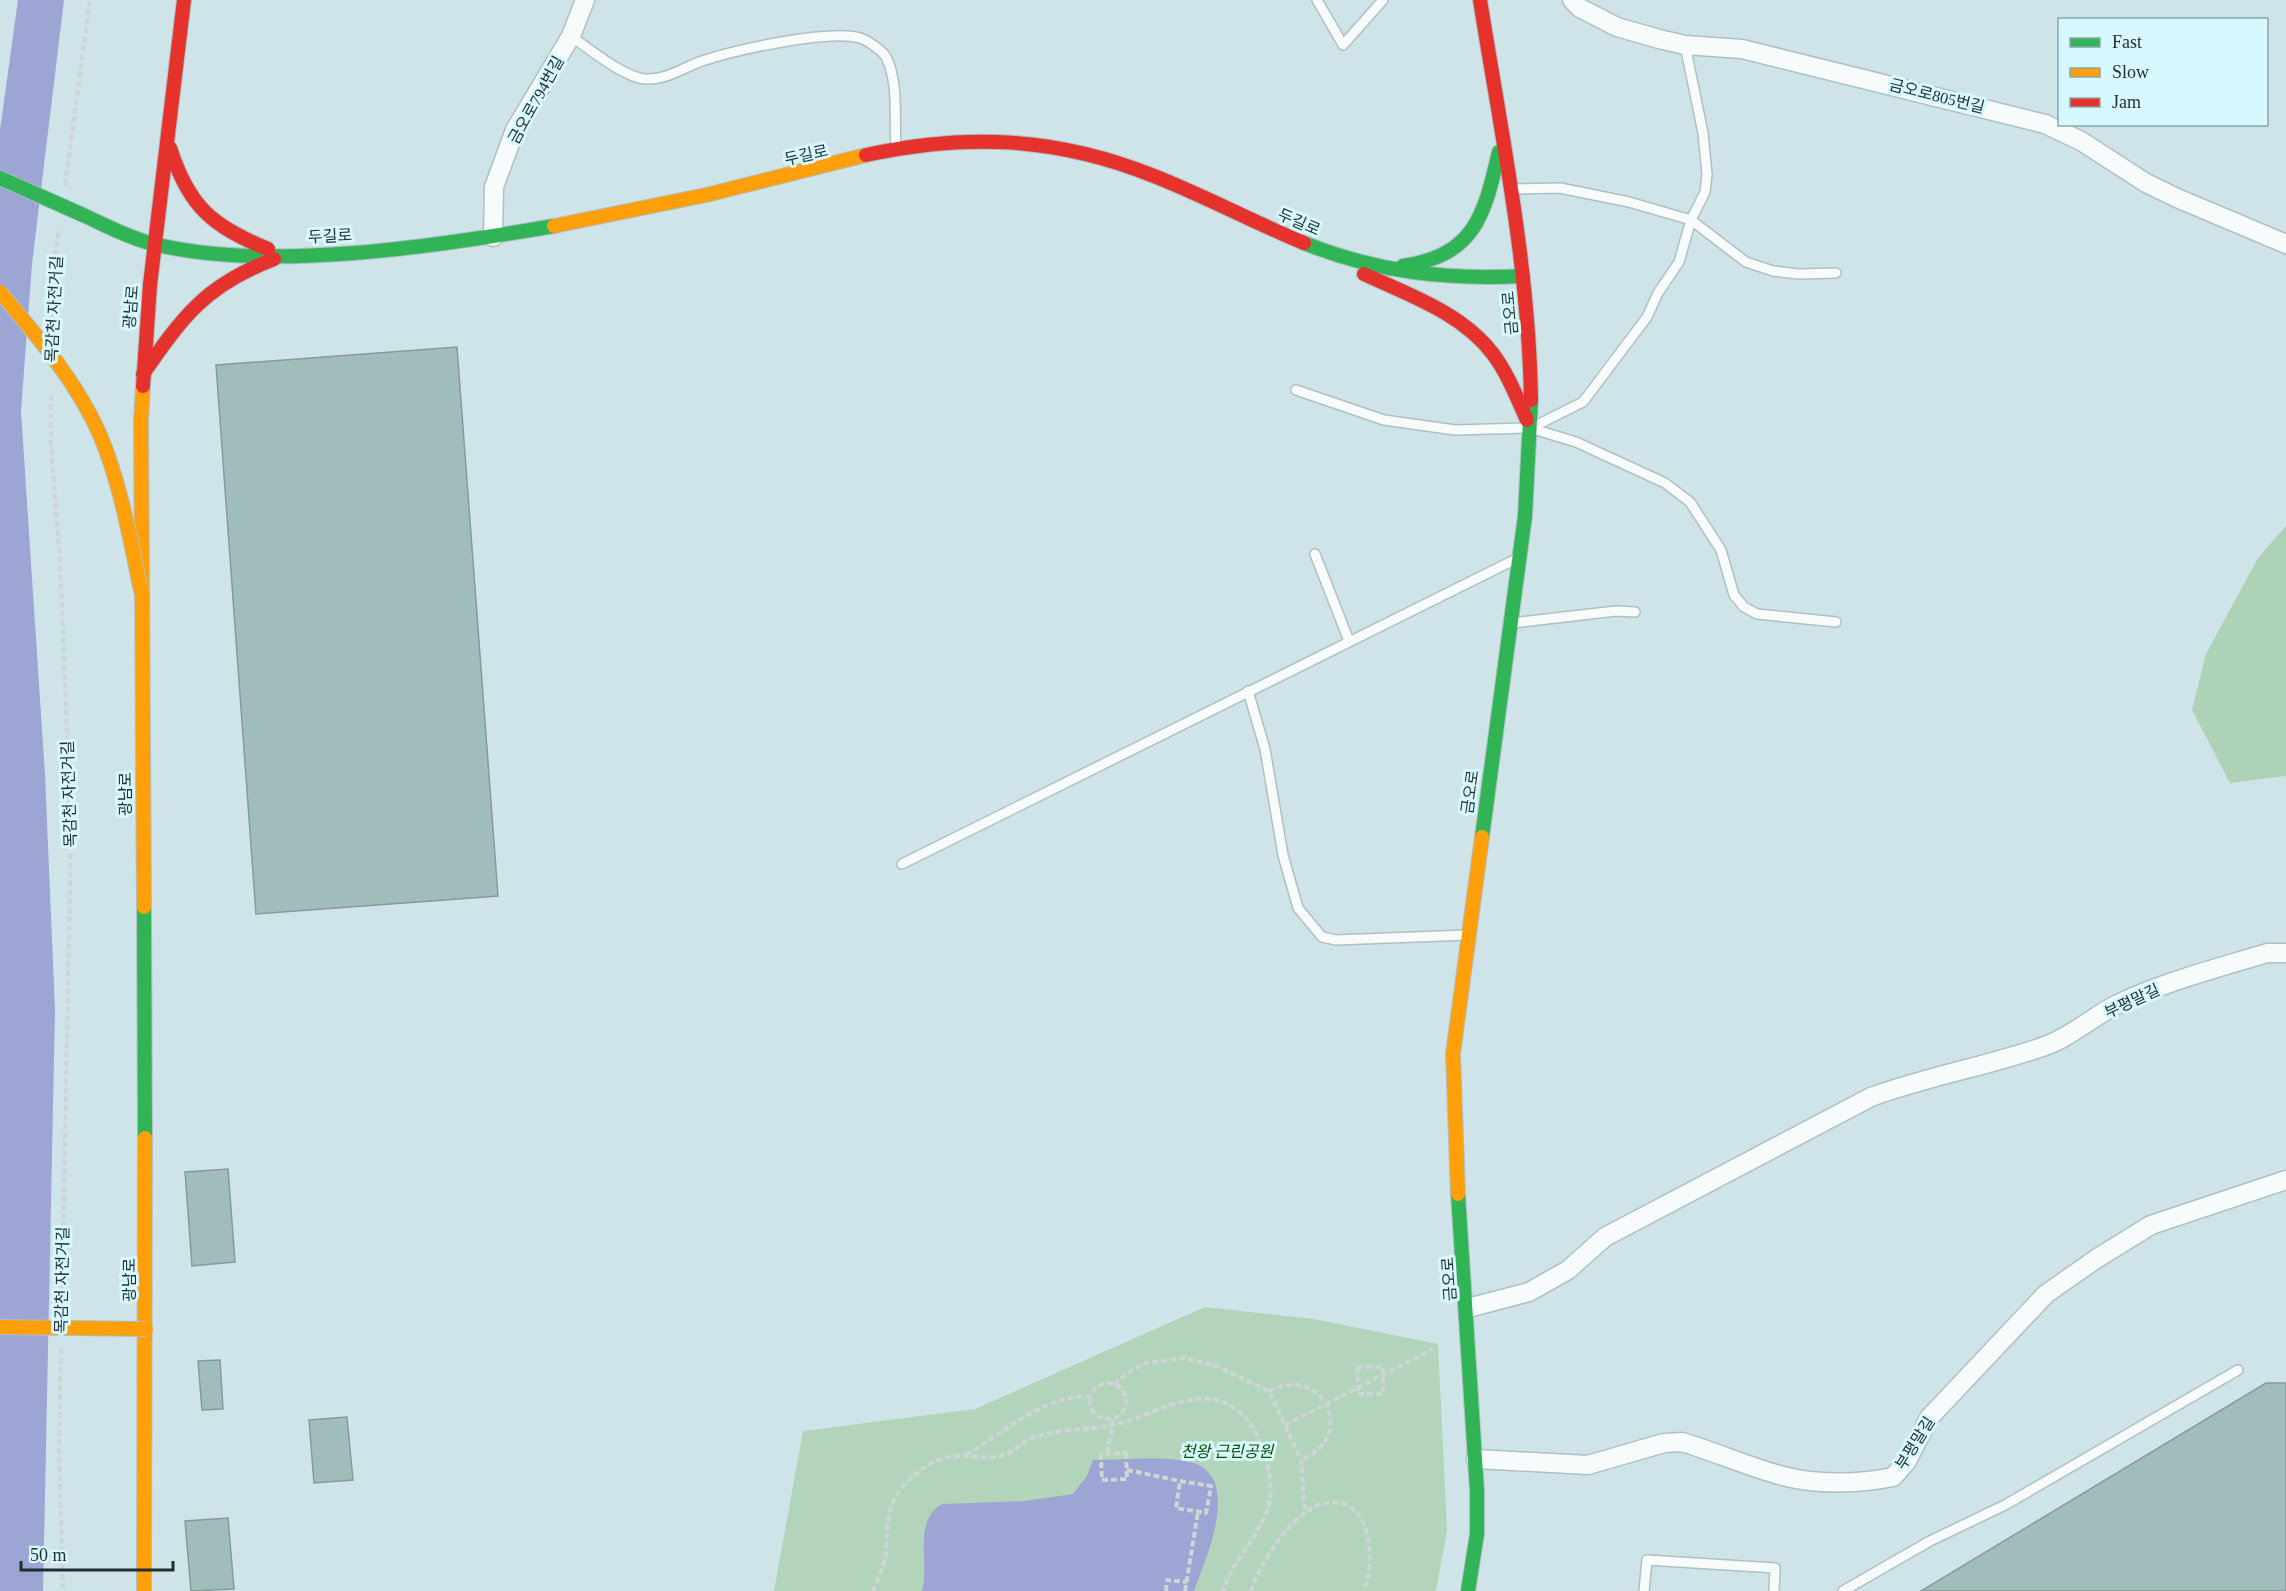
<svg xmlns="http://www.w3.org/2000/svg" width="2286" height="1591" font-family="'Times New Roman','Noto Sans KR',serif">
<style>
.green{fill:#b2d4bb}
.forest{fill:#aed2b5}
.water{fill:#9ca5d3}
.building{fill:#a1bdbb;stroke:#899;stroke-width:1.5}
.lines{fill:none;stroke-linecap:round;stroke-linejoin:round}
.lane-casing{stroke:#aec0c4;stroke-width:12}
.street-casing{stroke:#aec0c4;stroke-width:21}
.fast-casing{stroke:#aec0c4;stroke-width:16}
.slow-casing{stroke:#aec0c4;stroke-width:16}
.jam-casing{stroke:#aec0c4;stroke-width:16}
.path{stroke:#ced5d5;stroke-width:4;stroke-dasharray:6 3;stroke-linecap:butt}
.lane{stroke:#f8fbfc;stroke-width:9}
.street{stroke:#f8fbfc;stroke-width:18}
.fast{stroke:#30b455;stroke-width:14}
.slow{stroke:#ff9f0a;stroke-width:14}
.jam{stroke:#e5322d;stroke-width:14}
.fast-bridge-casing{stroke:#aec0c4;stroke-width:16;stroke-linecap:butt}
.slow-bridge-casing{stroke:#aec0c4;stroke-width:16;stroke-linecap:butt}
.fast-bridge{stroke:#30b455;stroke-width:14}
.slow-bridge{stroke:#ff9f0a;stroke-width:14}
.labels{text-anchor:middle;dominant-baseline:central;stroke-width:6;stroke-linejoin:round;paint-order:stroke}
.street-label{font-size:16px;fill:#1e2e31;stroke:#d7f8fe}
.park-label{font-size:16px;font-style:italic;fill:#094e00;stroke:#d7f8fe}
</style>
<rect width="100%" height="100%" fill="#cee4e9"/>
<path class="green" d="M1205,1307L1314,1319L1438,1344L1447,1530L1436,1591H774L803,1431L975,1409Z"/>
<path class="forest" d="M2286,526V776L2230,783L2192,710L2206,654L2258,558Z"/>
<path class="water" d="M18,0H64L32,264L21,411L45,775L55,1010L43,1591H0V130Z
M1093,1460C1122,1460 1156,1456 1185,1461C1246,1471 1206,1557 1194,1591H922C930,1562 912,1522 942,1504L1025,1501L1073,1494L1087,1476Z"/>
<path class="building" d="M457,347L498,896L256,914L216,365Z
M228,1169L235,1262L192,1266L185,1172Z
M220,1360L223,1409L202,1410L198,1361Z
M2266,1383H2286V1591H1921Z
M347,1417L353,1480L314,1483L309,1420Z
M228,1518L234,1589L191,1591L185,1521Z"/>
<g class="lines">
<defs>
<path id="lane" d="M1317,0L1343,45L1383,0
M571,36C589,49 625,78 646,79C667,80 684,67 702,61C735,50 829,29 860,38C867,40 883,51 886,57C899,82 894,120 896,148
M1512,189L1560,188L1629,202L1691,220L1746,262L1773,271L1798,274L1836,273
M1296,390L1384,420L1455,430L1530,428L1576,442L1665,483L1690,502L1721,550L1734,595L1744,607L1757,614L1836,622
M1533,427L1583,402L1647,317L1658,293L1679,262L1691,220L1705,192L1707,174L1703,133L1685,45
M1315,554L1349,641
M1512,623L1616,611L1635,612
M1248,691L1265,749L1283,855L1298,908L1322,937L1336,940L1467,935
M902,864L1516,559
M1644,1591L1647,1560L1775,1568L1774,1591
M1843,1591L1930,1541L2005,1505L2238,1370"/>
<path id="street" d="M1572,0L1580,8L1617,27L1659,39L1685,45L1742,49L2045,124L2081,141L2146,183L2177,198L2286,244
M493,237L494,187L515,130L571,36L585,0
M1468,1308L1529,1292L1568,1270L1605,1237L1871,1097C1928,1076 1988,1066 2045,1046C2073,1036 2094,1015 2120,1003C2167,981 2218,968 2267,953H2286
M1476,1459L1588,1465L1664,1443L1682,1442C1716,1452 1748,1467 1783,1476C1817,1485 1859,1484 1893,1477L1907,1461L1929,1418L2046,1294L2096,1259L2151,1225L2286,1180"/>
<path id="fast" d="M83,215C105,225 127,237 150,243C265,273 438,246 554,226
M1304,243C1376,272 1446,280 1523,276
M1403,266C1475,255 1484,216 1499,152
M1482,837L1525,516L1531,400
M144,907L145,1138
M1458,1194L1477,1491V1534L1468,1591"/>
<path id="slow" d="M554,226L706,195L866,155
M143,386L141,421L144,907
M1458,1194L1453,1054L1482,837
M144,1591L145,1138"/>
<path id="jam" d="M1480,0C1501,132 1529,266 1531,400
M170,148C189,207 212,226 268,249
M866,155C967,133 1057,137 1154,176C1205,196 1253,222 1304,243
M1364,274C1409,295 1462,313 1493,354C1508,374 1517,398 1527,420
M143,374C183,316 206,285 274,259
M143,386L150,285L184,0"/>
</defs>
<use href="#lane" class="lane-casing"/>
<use href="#street" class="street-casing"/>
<use href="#fast" class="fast-casing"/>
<use href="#slow" class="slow-casing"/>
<use href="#jam" class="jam-casing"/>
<path class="path" d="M65,185L90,0
M51,319V289L59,228
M51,395V445L60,561L71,828L62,1305
M61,1349L59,1450L63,1591
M1357,1367H1383V1394H1358Z
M1090 1401a18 18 0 1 1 36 0a18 18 0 1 1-36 0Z
M1114,1384L1133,1369L1146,1363L1184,1358L1214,1365L1269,1391L1301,1460L1305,1513
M1269,1391C1324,1363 1358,1437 1301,1460
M1285,1425L1433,1349
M1108,1453C1107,1441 1115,1430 1112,1419
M1126,1453L1127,1479L1102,1480L1101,1454Z
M966,1455C1002,1434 1048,1392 1090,1397
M1127,1470L1180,1481
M1180,1481L1211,1486L1206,1513L1176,1508Z
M873,1591C878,1579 884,1566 886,1553C888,1524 886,1503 907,1482C924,1465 943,1454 967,1456C979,1457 992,1459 1004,1455C1015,1452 1023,1441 1034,1437C1055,1430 1080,1430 1102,1427C1138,1423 1173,1396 1211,1399C1228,1400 1246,1415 1254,1429C1267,1453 1277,1489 1265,1516C1253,1542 1232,1563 1223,1591
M1166,1591L1167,1580L1187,1582
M1185,1591L1198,1512
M1251,1591C1260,1563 1292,1512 1322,1504C1372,1491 1376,1560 1364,1591"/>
<use href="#lane" class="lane"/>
<use href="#street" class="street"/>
<use href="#fast" class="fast"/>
<use href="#slow" class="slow"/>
<use href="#jam" class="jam"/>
<defs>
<path id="fast-bridge" d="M0,178L83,215"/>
<path id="slow-bridge" d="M0,292C37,336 77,382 100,435C121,485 130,539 141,591
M0,1327L146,1329"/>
</defs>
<use href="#fast-bridge" class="fast-bridge-casing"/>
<use href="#slow-bridge" class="slow-bridge-casing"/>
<use href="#fast-bridge" class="fast-bridge"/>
<use href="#slow-bridge" class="slow-bridge"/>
</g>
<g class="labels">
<g class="street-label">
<text transform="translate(1937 96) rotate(14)">금오로805번길</text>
<text transform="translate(536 100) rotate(-61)">금오로794번길</text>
<text transform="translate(806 155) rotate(-13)">두길로</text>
<text transform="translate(1299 222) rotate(23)">두길로</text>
<text transform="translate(330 236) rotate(-3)">두길로</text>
<text transform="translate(131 307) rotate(-85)">광남로</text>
<text transform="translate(54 309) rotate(-87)">목감천 자전거길</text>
<text transform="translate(1510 313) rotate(-95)">금오로</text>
<text transform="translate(1470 792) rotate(-82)">금오로</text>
<text transform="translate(69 794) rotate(-92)">목감천 자전거길</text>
<text transform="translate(125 794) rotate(-90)">광남로</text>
<text transform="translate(2132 1001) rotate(-25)">부평말길</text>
<text transform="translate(1449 1279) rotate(-94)">금오로</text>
<text transform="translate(62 1280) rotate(-89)">목감천 자전거길</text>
<text transform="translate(129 1280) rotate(-90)">광남로</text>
<text transform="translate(1915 1443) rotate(-58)">부평말길</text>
</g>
<g class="park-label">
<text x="1227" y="1451">천왕 근린공원</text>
</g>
</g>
<rect x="2058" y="18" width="210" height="108" fill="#d7f8fe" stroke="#8da7ac" stroke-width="1.5"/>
<rect x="2070" y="38" width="30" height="9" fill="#30b455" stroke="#8da7ac" stroke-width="1.5"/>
<text x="2112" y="48" font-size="18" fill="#1e2e31">Fast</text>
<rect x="2070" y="68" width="30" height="9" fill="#ff9f0a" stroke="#8da7ac" stroke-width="1.5"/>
<text x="2112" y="78" font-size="18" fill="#1e2e31">Slow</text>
<rect x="2070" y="98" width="30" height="9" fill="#e5322d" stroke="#8da7ac" stroke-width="1.5"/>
<text x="2112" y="108" font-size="18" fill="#1e2e31">Jam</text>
<path d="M21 1561v9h152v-9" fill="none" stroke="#1e2e31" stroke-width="3"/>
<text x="30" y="1561" font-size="18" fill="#1e2e31" stroke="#d7f8fe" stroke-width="4.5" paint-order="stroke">50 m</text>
</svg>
